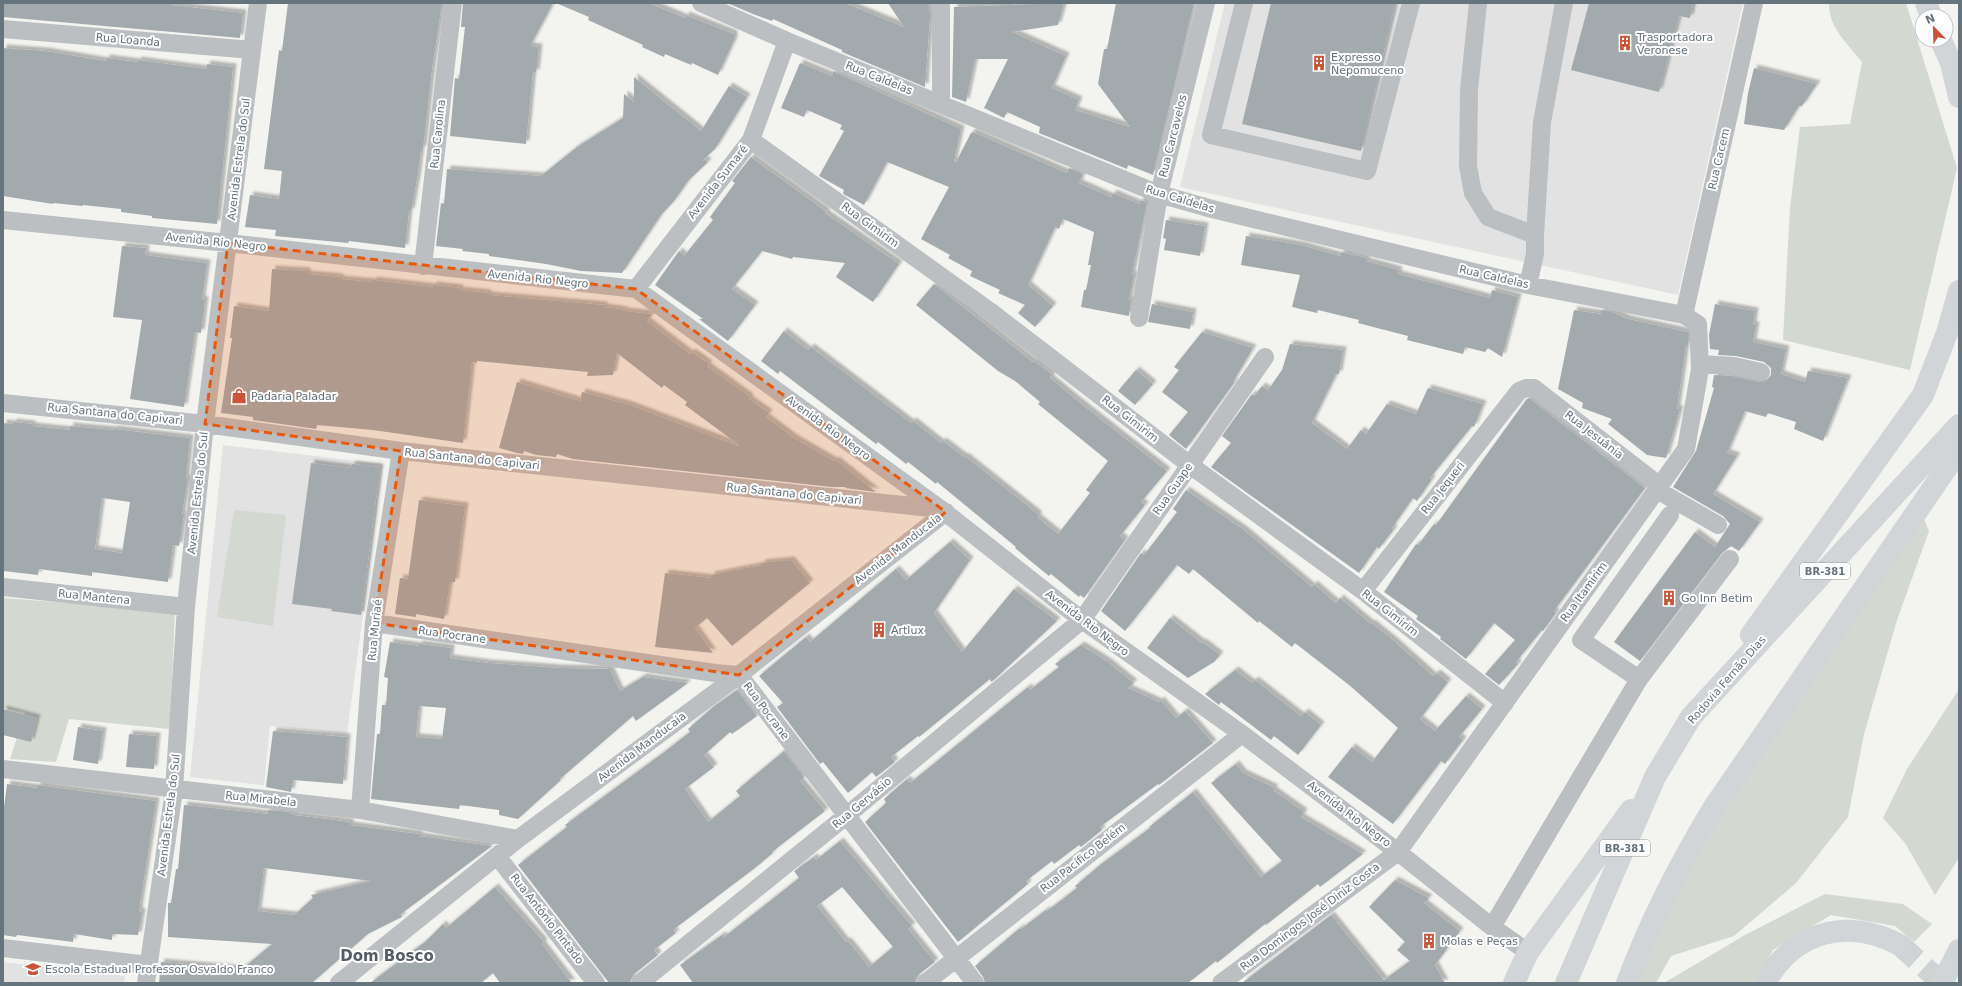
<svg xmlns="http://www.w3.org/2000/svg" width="1962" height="986" font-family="'DejaVu Sans',sans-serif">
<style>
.built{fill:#e1e2e1}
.green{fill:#d3d8d0}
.building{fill:#a3aaae;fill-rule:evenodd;filter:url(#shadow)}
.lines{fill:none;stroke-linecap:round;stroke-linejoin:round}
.major-tunnel{stroke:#d0d3d3;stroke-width:22;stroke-dasharray:22 11;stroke-linecap:butt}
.minor{stroke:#bbbfc1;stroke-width:18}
.major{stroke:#d1d5d8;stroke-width:22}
.highway{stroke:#d1d5d8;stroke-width:22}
.marked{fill:#e8590c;fill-opacity:0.2;stroke:#e8590c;stroke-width:3;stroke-dasharray:8 5;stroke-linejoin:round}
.labels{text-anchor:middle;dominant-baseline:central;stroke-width:4;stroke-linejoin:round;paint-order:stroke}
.shield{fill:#fff;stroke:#949ea4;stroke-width:1}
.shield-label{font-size:10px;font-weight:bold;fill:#66747d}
.poi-label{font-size:11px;fill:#66747d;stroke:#fff;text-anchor:start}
.street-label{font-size:11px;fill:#66747d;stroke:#fff}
.district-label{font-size:15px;font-weight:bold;fill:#535d63;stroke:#fff}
</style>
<defs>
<filter id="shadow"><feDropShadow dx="3.5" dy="-3.5" stdDeviation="1" flood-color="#0004"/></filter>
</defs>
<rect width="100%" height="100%" fill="#f3f3f0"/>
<path class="built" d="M1225,3H1743L1678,295L1180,187Z
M223,445L383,464L347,734L270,726L264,785L190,777Z
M3,962L125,976L124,983H3Z"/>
<path class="green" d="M1829,3H1906L1957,168L1910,370L1783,340L1790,208L1800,127L1850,124L1862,62C1849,45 1828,27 1829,3Z
M1920,509L1929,531L1897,620L1864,734L1848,817L1796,883L1734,936L1671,956L1656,983H1635L1661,914L1730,800Z
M234,510L286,515L273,626L217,617Z
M3,598L175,611L170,729L69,719L56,762L10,759L25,712L3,708Z
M1959,689V858L1935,895L1905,843L1883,818L1907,769Z
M1825,894L1903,904L1932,924L1914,942L1895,926L1831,915L1773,950L1755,983H1664L1745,935Z"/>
<path class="building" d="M3,3H171V5L243,13L240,38L3,17Z
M288,3H442L432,69L423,149H421L417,179L411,212L409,211L405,248L349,241L348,243L275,236L276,230L245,227L250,195L279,199L282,171L264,169L279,50L282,51Z
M463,3H553L530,46L539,47L536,73L533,72L526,144L450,136L455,78L459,79L465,27H461Z
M556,3H649L685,18L686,15L734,34V40L718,75L692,63L691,65L665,54L664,57L642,47L643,45L588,20L589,17Z
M727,3H845L904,27L888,3H929L930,17L925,87L842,52V50L773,19L772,21L753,14Z
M1064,3L1058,25L1012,32L1066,56L1052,88L1079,100L1075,110L1130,127L1098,84L1104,49H1107L1116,3H1194L1153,175L1128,165L1127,169L1039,133L1040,127L1007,112L1004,118L984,108L1008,59H975L966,102L952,97L954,7Z
M1271,3H1395L1361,151L1242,124Z
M1589,3H1693L1690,18L1679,16L1659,92L1571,70Z
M3,48L45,51L106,61V58L138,62V60L206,69L207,64L233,67L217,224L152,218V216L121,212V209L83,205V206L53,203V204L3,196Z
M800,63L832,76L833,71L961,129L954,161L956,162L971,133L973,132L1067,173L1069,168L1083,174L1079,183L1111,197L1113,193L1139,204L1141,200L1147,203L1132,274L1134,275L1129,300H1131L1129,316L1081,307L1084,290H1086L1091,265H1088L1094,232L1063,219L1059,229L1055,227L1028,285L1053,306L1035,327L1018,313L1025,305L998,293L1000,290L970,276L972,271L948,258L950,255L921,239L949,187L887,162L864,205L845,195L843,193L844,190L819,176L844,131L840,129L842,125L807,110L804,117L781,108Z
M1754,68L1817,84L1802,106H1799L1784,130L1744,124L1748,93Z
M634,77L701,131L729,86L747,97L715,149L704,159L708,162L688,181L674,201L661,215L622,273L581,271L546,264L489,256V254L462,251L463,249L436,246L441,203L444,204L447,169L541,176L577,147L623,118L624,94L634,102Z
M751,157L827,212L825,213L899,264L873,302L836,277L845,263L793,257L792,259L762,251L732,289L755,305L728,341L699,319H703L655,285L679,251L684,256L713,220L710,217L735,183L732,181Z
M1166,220L1205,226L1200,256L1164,250L1166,239L1163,238Z
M1246,236L1301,245L1340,256L1341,252L1366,258V261L1399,270L1398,274L1490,298L1492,290L1518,297L1502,357L1488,348L1485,352L1465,347L1463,354L1407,340L1408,336L1358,323L1359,320L1318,310L1317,313L1292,307L1300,275L1241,265Z
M122,246L146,248L145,255L207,263L202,299L205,300L201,333L195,332L184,407L130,399L142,320L113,317Z
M272,269L307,271V274L340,277V279L373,282V280L433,287V285L460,288L459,290L488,293V295L604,305V307L625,310L624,311L652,314L647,321L690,354L692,352L709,364L707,366L750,397L749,399L769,413L766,417L794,438L834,461L836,460L876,492L845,488L846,487H832L573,459L557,454L556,457L536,455L524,451L523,454L517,453L499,448L517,382L580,401L582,392L630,405L738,446L739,445L685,405L687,402L664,385L662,388L617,353L613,375L587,376L588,372L477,361V363L472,362L463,443L373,430L317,425L316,429L253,420V417L221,413L232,338H230L234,306L269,311Z
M934,284L1033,362L1035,361L1052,375L1050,378L1084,406L1167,471L1141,502L1145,505L1120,536L1125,540L1084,598L1080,595L1079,597L1051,574L1049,576L1033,563L1015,548L1016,547L937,482L936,484L908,462L906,464L878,442L876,444L780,371L778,374L761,361L784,331L808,350L811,347L911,423L913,421L941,443L943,441L964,457L965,456L1039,515L1037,517L1058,534L1090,493L1086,490L1108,461L1038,404L1040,402L1015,381L998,371L916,305Z
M1152,304L1193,312L1190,329L1148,322Z
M1715,304L1755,311L1753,325H1756L1753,342L1786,349L1781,374L1805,382L1808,371L1848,378L1823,441L1794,429L1796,422L1768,413L1766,417L1745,411L1727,453L1737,456L1713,494L1760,522L1739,551L1731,546L1722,553L1640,661L1614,642L1695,532L1715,547L1730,524L1723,516L1673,487L1696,451L1714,388L1712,387L1714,375L1733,376L1759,382H1765L1771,375V368L1764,362L1736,356L1718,355L1719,350L1710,349L1709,335Z
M1574,310L1601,314V310L1610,311L1628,319L1688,332V345H1686L1677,409H1680L1666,458L1647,455L1608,424L1612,419L1582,408L1583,403L1558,389Z
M1202,332L1253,348L1233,382L1234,383L1186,449L1169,435L1188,412L1162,392L1179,370L1174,367Z
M1290,344L1343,350L1339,374H1336L1312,423L1347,449L1361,430L1366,434L1387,404L1416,414L1428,388L1483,404L1474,427L1472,426L1430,478L1432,479L1417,501L1413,498L1392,528L1394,529L1379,549L1377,547L1359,573L1211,467L1231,443L1222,436L1252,394L1254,396L1262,386L1268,390L1282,370Z
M1136,370L1153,384L1135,405L1118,391Z
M1529,398L1645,488L1554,611L1556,613L1543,631L1542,630L1516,662L1518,664L1499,685L1485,674L1515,640L1494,623L1466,659L1440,639L1441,637L1416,619L1418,616L1384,592L1416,544L1418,545L1434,524L1436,525L1526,400Z
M13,422L32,424V426L70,430V426L114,430V429L190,438L186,478L188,479L182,514H184L179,546L173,545L168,582L92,572V576L39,569L38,575L3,571V423L13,424ZM102,498L130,502L122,553L95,549Z
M311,463L351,468L352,464L380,467L361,615L331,611L332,609L292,604Z
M1186,490L1244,530L1312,587L1314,584L1336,603L1340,598L1371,624L1372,623L1394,641L1433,676L1437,673L1448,682L1420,719L1435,731L1466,696L1482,709L1459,737L1463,740L1445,764L1441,761L1393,824L1328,777L1352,747L1372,762L1398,728L1349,685L1295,643L1292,647L1259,621L1258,623L1193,569L1189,574L1177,565L1125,631L1101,611L1141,553L1144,555L1177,512L1173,509Z
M419,500L465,506L455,582H450L444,619L416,614V617L395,614L400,578L408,579Z
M950,542L970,560L934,613L962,652L1014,589L1057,621L994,680L991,682L990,679L919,737L918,736L891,757L895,762L876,777L872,772L848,793L823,762L820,764L777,707L783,703L759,676L806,637L810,642L896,569L906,580Z
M791,560L810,583L732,646L707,618L695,628L713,653L655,647L665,573L711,578V575L762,565L761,563Z
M1170,618L1202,643L1203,642L1220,655L1214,662L1188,678L1147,648Z
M390,642L419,646V644L451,648L450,658L488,663L559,668L610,669L620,691L643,677L688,683L636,721L633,716L560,779L561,780L518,819L499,815V810L460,805L459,809L371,799L377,734H380L382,705H386L388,678L384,677ZM419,706L446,708L442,739L416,737Z
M1081,645L1108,662L1134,683L1128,688L1159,702L1161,700L1176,718L1185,711L1213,743L1159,785L1158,784L1100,827L1102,830L1081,847L1079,845L1054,864L1052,861L1026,881L1028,884L958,942L865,822L886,803L884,799L907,779L910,783L1028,687L1030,690L1059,667L1055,664Z
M1235,670L1252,683L1255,680L1301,716L1305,712L1321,725L1298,755L1274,736L1271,740L1221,702L1219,705L1205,694Z
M737,690L757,716L732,734L730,732L704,755L714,767L685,789L708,822L740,796L736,791L784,751L804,777L800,781L825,811L772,852L773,853L755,868L673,930L676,933L654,950L658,955L633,975L630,983H609L518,865L567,827L565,825L663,753L690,732L688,729L713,707Z
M3,709L37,718L31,742L3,735Z
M78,727L103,731L98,764L73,760Z
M273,731L347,737L343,784L293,780L291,792L266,787Z
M129,734L157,736L154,769L126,767Z
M1236,764L1243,773L1275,788L1273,790L1304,812L1301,817L1363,854L1320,887L1318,884L1266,925L1265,924L1217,963L1216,961L1188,983H985L983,977L975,966L1020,928L1021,929L1046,910L1047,911L1077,888L1075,886L1100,865L1150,828L1149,827L1193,792L1261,877L1282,861L1211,783Z
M7,784L37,788V785L156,801L139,911L142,912L138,935L112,934V940L74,934L73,942L17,935L16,937L3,935V815Z
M184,805L268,814V810L289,812L294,815L350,822V825L419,834V836L492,846L401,914L402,917L368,934L312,983H159L161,962L242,969L272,944L168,937V903H171L176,869H178ZM264,868L371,881L311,895L313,898L294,915L258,911Z
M840,841L912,926L908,929L935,962L918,975L915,983H693L680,965L722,935L724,937L770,901L799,878L794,871L814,857L816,860ZM842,887L893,947L869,967L848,941L846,942L817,906Z
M1395,880L1429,898L1424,903L1460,931L1435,965L1445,983H1242L1331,915L1384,980L1410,961L1397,950L1405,942L1369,907Z
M495,887L544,942L542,944L572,983H500L493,973L481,983H370L425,942L443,924L446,928Z"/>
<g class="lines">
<path class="major-tunnel" d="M1900,945L1942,983"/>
<path class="minor" d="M701,3L787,41L1159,194L1212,209L1528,285L1684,315L1698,324L1700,369L1686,449L1398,852L1221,983
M1244,3L1211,135L1367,171L1411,3
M1478,3L1469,90L1468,166L1473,193L1488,217L1535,235V254L1528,285
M3,29L252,50
M941,103V3
M751,140L991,312L1190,465L1363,591L1505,703
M3,220L228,243L636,289L942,510L1082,620L1242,734L1398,852L1492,927L1528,952
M1535,235L1542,122L1564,3
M423,266L453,3
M636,289L751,140L787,41
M1684,315L1754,3
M1139,318L1159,194L1206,3
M1700,364L1734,366L1761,372
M3,403L205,424L401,451L940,509
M1657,490L1718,525
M1670,515L1581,640L1639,679L1730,559
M3,587L186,607
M1363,591L1519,391L1526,388H1534L1660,486
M374,623L715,673L739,675L975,983
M3,769L360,810L518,839
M360,810L374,623L401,451
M497,856L596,983
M1492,927L1639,679
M3,948L149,965
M146,983L174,790L186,607L205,424L258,3
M339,983L518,839L739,675L946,512
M640,983L846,816L1082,620L1265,357
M925,983L1242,734"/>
<path class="major" d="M1514,983L1528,952
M1627,983C1650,921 1680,863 1714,807L1959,450
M1765,983C1794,931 1847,917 1900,945"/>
<path class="highway" d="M1926,3L1931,16
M1941,40L1951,63L1959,97
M1751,635L1923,395L1947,333L1959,291
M1528,952L1631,810
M1566,983L1655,777L1691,717L1959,425
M1942,983L1959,950"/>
</g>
<path class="marked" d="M228,243L636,289L946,512L739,675L374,623L401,451L205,424Z"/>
<defs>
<symbol id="building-bare" viewBox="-9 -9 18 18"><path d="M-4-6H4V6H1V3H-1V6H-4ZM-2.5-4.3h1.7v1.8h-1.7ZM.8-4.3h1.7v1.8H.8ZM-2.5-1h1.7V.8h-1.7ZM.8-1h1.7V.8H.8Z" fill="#cc5238" stroke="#fff" stroke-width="2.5" paint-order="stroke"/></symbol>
<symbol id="shop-bare" viewBox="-9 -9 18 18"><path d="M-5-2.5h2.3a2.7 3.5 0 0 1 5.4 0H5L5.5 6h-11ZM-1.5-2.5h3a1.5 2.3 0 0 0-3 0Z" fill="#cc5238" stroke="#fff" stroke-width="2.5" paint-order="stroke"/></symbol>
<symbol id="school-bare" viewBox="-9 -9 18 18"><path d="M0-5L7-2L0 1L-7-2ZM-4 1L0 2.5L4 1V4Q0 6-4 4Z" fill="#cc5238" stroke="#fff" stroke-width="2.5" paint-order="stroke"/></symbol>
</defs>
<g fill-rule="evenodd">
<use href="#building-bare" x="1614" y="32" width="22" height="22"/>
<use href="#building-bare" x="1308" y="52" width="22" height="22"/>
<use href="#shop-bare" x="228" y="385" width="22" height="22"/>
<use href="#building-bare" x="1658" y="587" width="22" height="22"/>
<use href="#building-bare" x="868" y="619" width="22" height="22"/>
<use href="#building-bare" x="1418" y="930" width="22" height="22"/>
<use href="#school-bare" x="22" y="958" width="22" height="22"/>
</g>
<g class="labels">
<g class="shield">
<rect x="1800" y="563" width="50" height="16" rx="3"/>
<rect x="1600" y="840" width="50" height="16" rx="3"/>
</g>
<g class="shield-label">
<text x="1825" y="571">BR-381</text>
<text x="1625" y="848">BR-381</text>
</g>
<g class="poi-label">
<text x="1637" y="37">Trasportadora<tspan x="1637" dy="13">Veronese</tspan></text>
<text x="1331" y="57">Expresso<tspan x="1331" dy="13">Nepomuceno</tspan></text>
<text x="251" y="396">Padaria Paladar</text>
<text x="1681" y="598">Go Inn Betim</text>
<text x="891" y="630">Artlux</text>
<text x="1441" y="941">Molas e Peças</text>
<text x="45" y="969">Escola Estadual Professor Osvaldo Franco</text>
</g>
<g class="street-label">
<text transform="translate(128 40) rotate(5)">Rua Loanda</text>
<text transform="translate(879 78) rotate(22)">Rua Caldelas</text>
<text transform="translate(438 134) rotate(-84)">Rua Carolina</text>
<text transform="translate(1173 136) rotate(-76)">Rua Carcavelos</text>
<text transform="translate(239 159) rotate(-83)">Avenida Estrela do Sul</text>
<text transform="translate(1719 159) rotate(-77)">Rua Cacem</text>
<text transform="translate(718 182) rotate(-52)">Avenida Sumaré</text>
<text transform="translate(1180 199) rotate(17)">Rua Caldelas</text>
<text transform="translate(870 225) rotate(36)">Rua Gimirim</text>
<text transform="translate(216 242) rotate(6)">Avenida Rio Negro</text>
<text transform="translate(1494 277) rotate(13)">Rua Caldelas</text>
<text transform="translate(538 279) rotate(6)">Avenida Rio Negro</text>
<text transform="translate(115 414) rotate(6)">Rua Santana do Capivari</text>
<text transform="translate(1130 419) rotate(38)">Rua Gimirim</text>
<text transform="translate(828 428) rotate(36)">Avenida Rio Negro</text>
<text transform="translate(1594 435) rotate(38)">Rua Jesuânia</text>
<text transform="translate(472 459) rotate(6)">Rua Santana do Capivari</text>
<text transform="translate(1443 488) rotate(-52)">Rua Jequeri</text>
<text transform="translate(1173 489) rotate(-55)">Rua Guape</text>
<text transform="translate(198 493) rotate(-84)">Avenida Estrela do Sul</text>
<text transform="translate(794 494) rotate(6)">Rua Santana do Capivari</text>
<text transform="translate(898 549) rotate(-38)">Avenida Manducaia</text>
<text transform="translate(1584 592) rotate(-54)">Rua Itamirim</text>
<text transform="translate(94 597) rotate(6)">Rua Mantena</text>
<text transform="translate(1390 613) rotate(38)">Rua Gimirim</text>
<text transform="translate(1087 623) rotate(37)">Avenida Rio Negro</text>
<text transform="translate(375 630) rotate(-84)">Rua Muriaé</text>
<text transform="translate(452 635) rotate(8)">Rua Pocrane</text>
<text transform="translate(1727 680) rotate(-49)">Rodovia Fernão Dias</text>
<text transform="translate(766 711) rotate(53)">Rua Pocrane</text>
<text transform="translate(642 747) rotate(-37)">Avenida Manducaia</text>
<text transform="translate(261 799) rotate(6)">Rua Mirabela</text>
<text transform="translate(862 803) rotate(-40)">Rua Gervásio</text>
<text transform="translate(1349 814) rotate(37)">Avenida Rio Negro</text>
<text transform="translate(169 815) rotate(-83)">Avenida Estrela do Sul</text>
<text transform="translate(1083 858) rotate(-38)">Rua Pacífico Belém</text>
<text transform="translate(1310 917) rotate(-37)">Rua Domingos José Diniz Costa</text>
<text transform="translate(547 919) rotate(52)">Rua Antônio Pintado</text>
</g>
<g class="district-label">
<text x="387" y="956">Dom Bosco</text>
</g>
</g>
<rect width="1962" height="986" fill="none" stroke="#66747d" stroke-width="8"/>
<g transform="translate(1934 28) rotate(337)"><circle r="19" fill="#ffffff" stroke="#c2c7cb"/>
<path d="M0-3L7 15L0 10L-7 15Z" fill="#cc5238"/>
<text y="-6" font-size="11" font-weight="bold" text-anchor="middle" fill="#66747d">N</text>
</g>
</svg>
